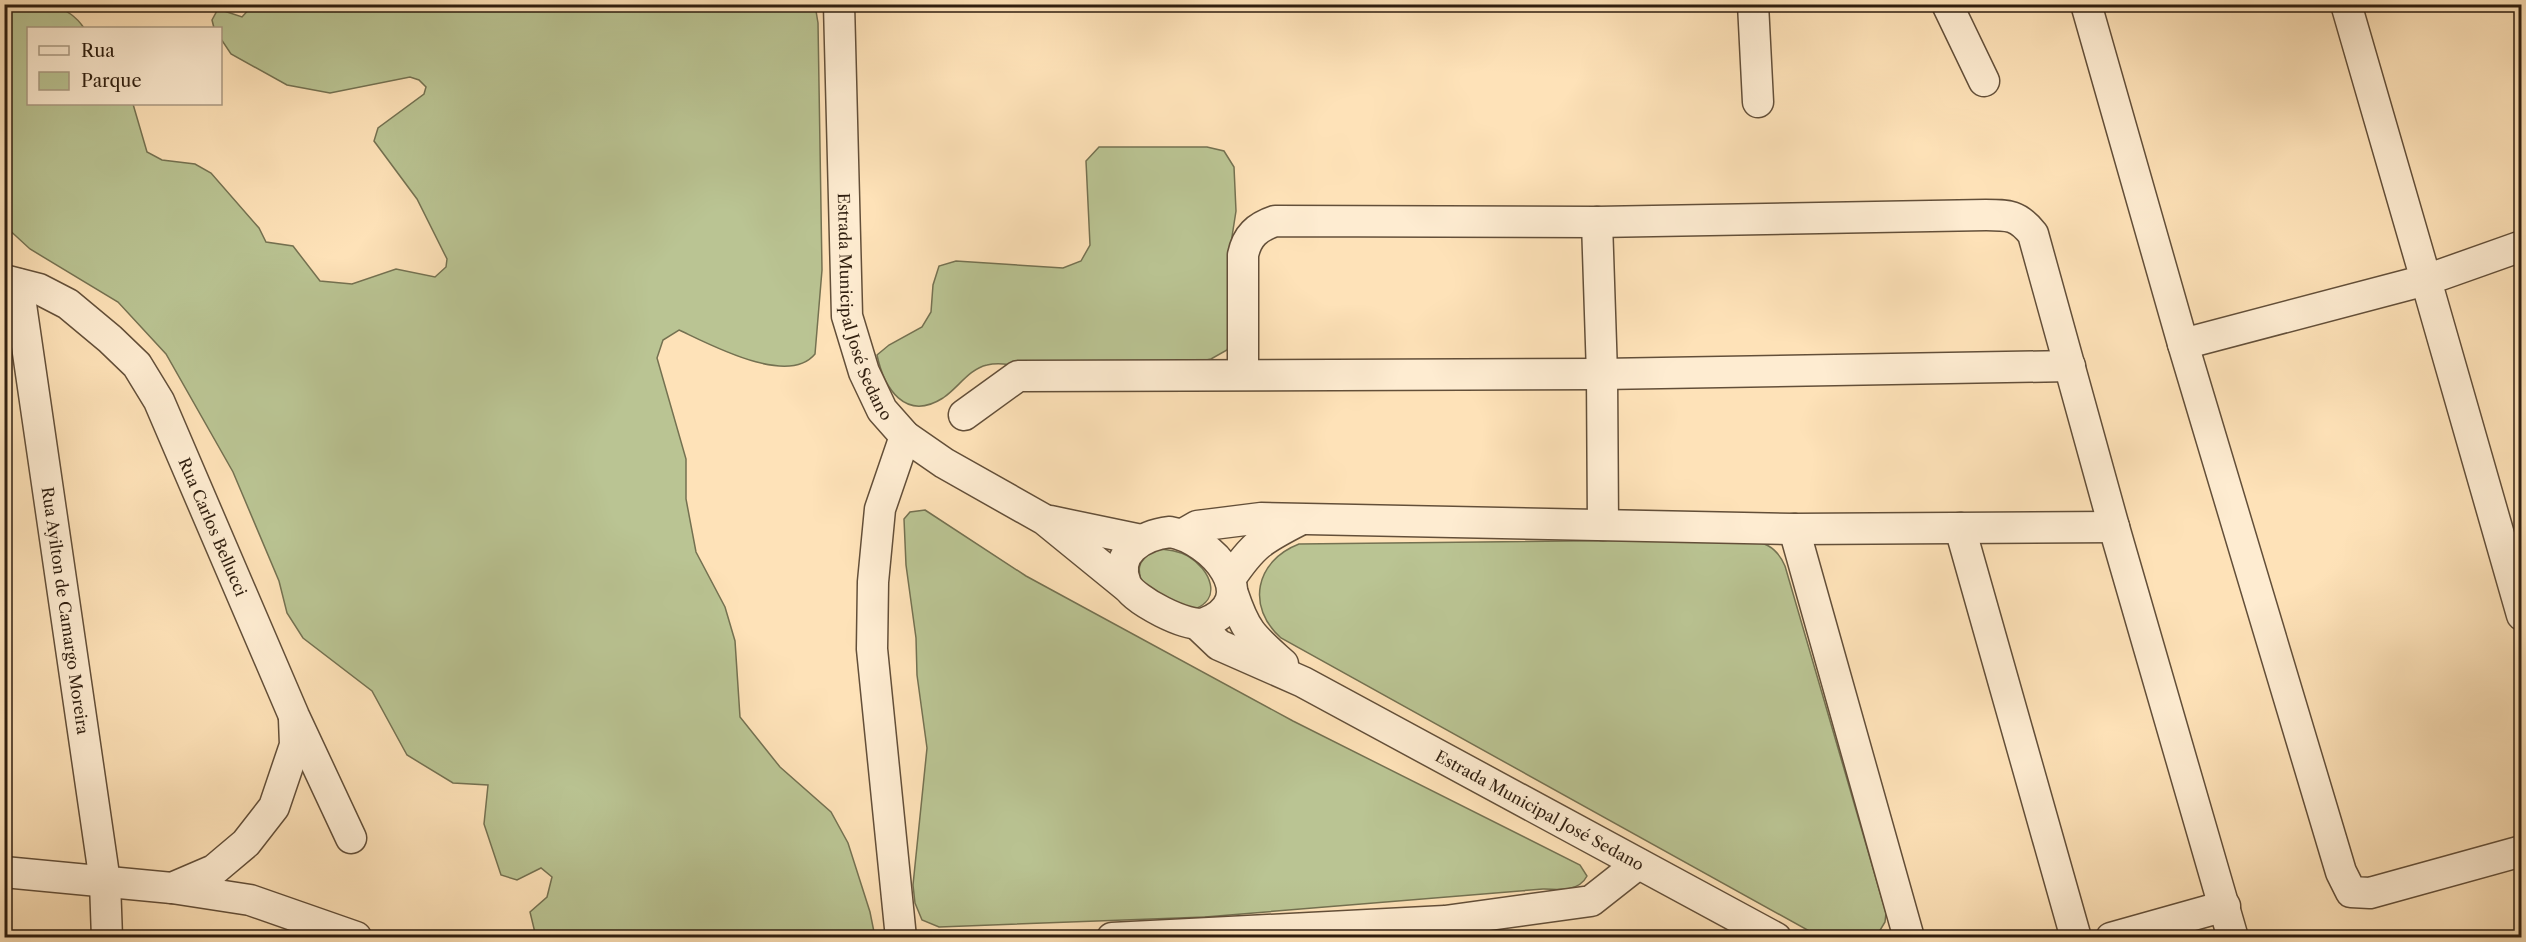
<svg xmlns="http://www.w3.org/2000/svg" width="2526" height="942" font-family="'Libre Caslon Text',serif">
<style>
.green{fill:#bac493;stroke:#747151;stroke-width:1.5}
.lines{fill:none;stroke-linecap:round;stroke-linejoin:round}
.minor-casing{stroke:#634f39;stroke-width:33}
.minor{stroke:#feecd1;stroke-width:30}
.labels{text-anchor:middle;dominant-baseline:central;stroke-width:4.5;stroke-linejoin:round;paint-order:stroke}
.street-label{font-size:16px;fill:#2f1e0f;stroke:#feecd1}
</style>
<rect width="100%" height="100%" fill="#fee2b8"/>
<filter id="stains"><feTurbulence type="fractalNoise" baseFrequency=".00333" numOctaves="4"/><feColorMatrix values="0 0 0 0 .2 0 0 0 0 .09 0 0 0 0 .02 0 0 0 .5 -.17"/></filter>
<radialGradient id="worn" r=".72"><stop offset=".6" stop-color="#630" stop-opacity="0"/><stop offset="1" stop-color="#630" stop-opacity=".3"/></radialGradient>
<path class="green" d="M253,5H815L818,23L822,270L815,354C788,387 709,344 679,330L663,340L657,358L686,459V499L696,552L725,607L735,641L740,717L780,767L831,812L848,843L870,912L875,937H536L530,912L547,897L552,877L541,868L517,880L501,875L484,824L488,785L453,783L407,755L372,691L303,638L287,613L279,581L233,472L166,354L118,302L30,249L5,226V5C38,4 65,0 84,28H28V104H133L147,152L162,160L195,164L211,173L259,228L266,242L293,246L320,281L352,284L396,269L435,277L446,267L447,259L417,199L374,141L378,128L424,94L426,87L419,80L410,77L330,93L287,85L231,54L221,39L220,28H214L212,20L218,9L242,17Z
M1099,147H1207L1224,151L1234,167L1236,211L1231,243L1235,332L1227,350L1211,359L1192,363L1024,367C1012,365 999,362 987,365C969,369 958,388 943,398C905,422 884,388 877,355L889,345L922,327L931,312L933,285L939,266L956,261L1063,268L1081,261L1090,245L1086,161Z
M925,510L1026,576L1293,721L1580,865L1587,876C1579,892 1558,890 1543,889L1205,917L939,927L922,920L915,903L913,885L927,748L917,675L916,638L906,565L904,519L910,512Z
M1743,539C1763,542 1776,545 1785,566L1886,913L1885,922L1876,937H1820L1281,638C1246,607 1255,561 1299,544Z
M1156,549C1167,549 1178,551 1188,556C1210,569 1224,600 1192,610L1145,590C1136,570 1136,561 1156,549Z"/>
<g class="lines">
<defs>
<g id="minor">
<path id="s1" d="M839,4L847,316L864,372L882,410L905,436L944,463L1045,520L1126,586"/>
<path d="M1753,4L1758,102"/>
<path d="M1947,4L1984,81"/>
<path d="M2086,4L2183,344L2341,872L2351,892L2370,893L2522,851"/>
<path d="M1597,222L1602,374L1603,525"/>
<path d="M2522,246L2426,280L2522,615"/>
<path id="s2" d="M4,280L39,289L68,304L110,339L137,365L159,401L294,716L351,838"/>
<path id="s3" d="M18,284L105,882L107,938"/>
<path d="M2183,344L2426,280L2346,4"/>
<path d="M1243,374V255C1247,236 1257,227 1275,221L1597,222L1986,215C2009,215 2018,215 2033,234L2114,527L2233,938"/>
<path d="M964,415L1018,376L1602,374L2070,366"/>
<path d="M1050,521L1141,540"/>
<path d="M1960,528L2076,938"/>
<path d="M1794,529L1909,938"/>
<path d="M1170,532C1212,539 1265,599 1205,623C1189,629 1133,600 1126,584C1112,553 1143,535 1170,532Z"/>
<path d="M1183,534L1197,526L1261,518L1794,529L2114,527"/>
<path d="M1230,579C1253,545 1261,540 1298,521"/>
<path d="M1233,594C1246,633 1253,637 1283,664"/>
<path id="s4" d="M1198,625L1219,645L1303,682L1776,938"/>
<path d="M4,872L172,888L214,870L246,843L274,807L295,745L294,719"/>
<path d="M172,888L250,900L356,937"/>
<path d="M901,938L872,649L873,582L880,509L905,436"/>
<path d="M1112,938L1445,921L1591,901L1638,864"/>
<path d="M2111,938L2225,906"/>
</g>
</defs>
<use href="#minor" class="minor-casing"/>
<use href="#minor" class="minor"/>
</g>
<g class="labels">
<g class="street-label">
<text stroke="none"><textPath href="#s1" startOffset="306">Estrada Municipal José Sedano</textPath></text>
<text stroke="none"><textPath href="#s2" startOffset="340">Rua Carlos Bellucci</textPath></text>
<text stroke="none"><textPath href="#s3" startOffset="330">Rua Ayilton de Camargo Moreira</textPath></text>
<text stroke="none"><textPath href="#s4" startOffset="390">Estrada Municipal José Sedano</textPath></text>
</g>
</g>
<rect width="2526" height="942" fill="none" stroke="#fee2b8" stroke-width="24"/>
<rect x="6" y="6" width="2514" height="930" fill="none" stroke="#2f1e0f" stroke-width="3"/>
<rect x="12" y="12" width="2502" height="918" fill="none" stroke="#2f1e0f" stroke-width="1.5"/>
<rect x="27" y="27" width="195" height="78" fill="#feecd1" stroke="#ab9a83" stroke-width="1.5"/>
<rect x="39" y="46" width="30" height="9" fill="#feecd1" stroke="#ab9a83" stroke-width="1.5"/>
<text x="81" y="57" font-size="18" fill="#2f1e0f">Rua</text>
<rect x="39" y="72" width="30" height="18" fill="#bac493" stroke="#ab9a83" stroke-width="1.5"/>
<text x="81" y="87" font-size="18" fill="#2f1e0f">Parque</text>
<rect width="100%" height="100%" filter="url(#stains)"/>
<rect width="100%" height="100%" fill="url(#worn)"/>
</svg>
